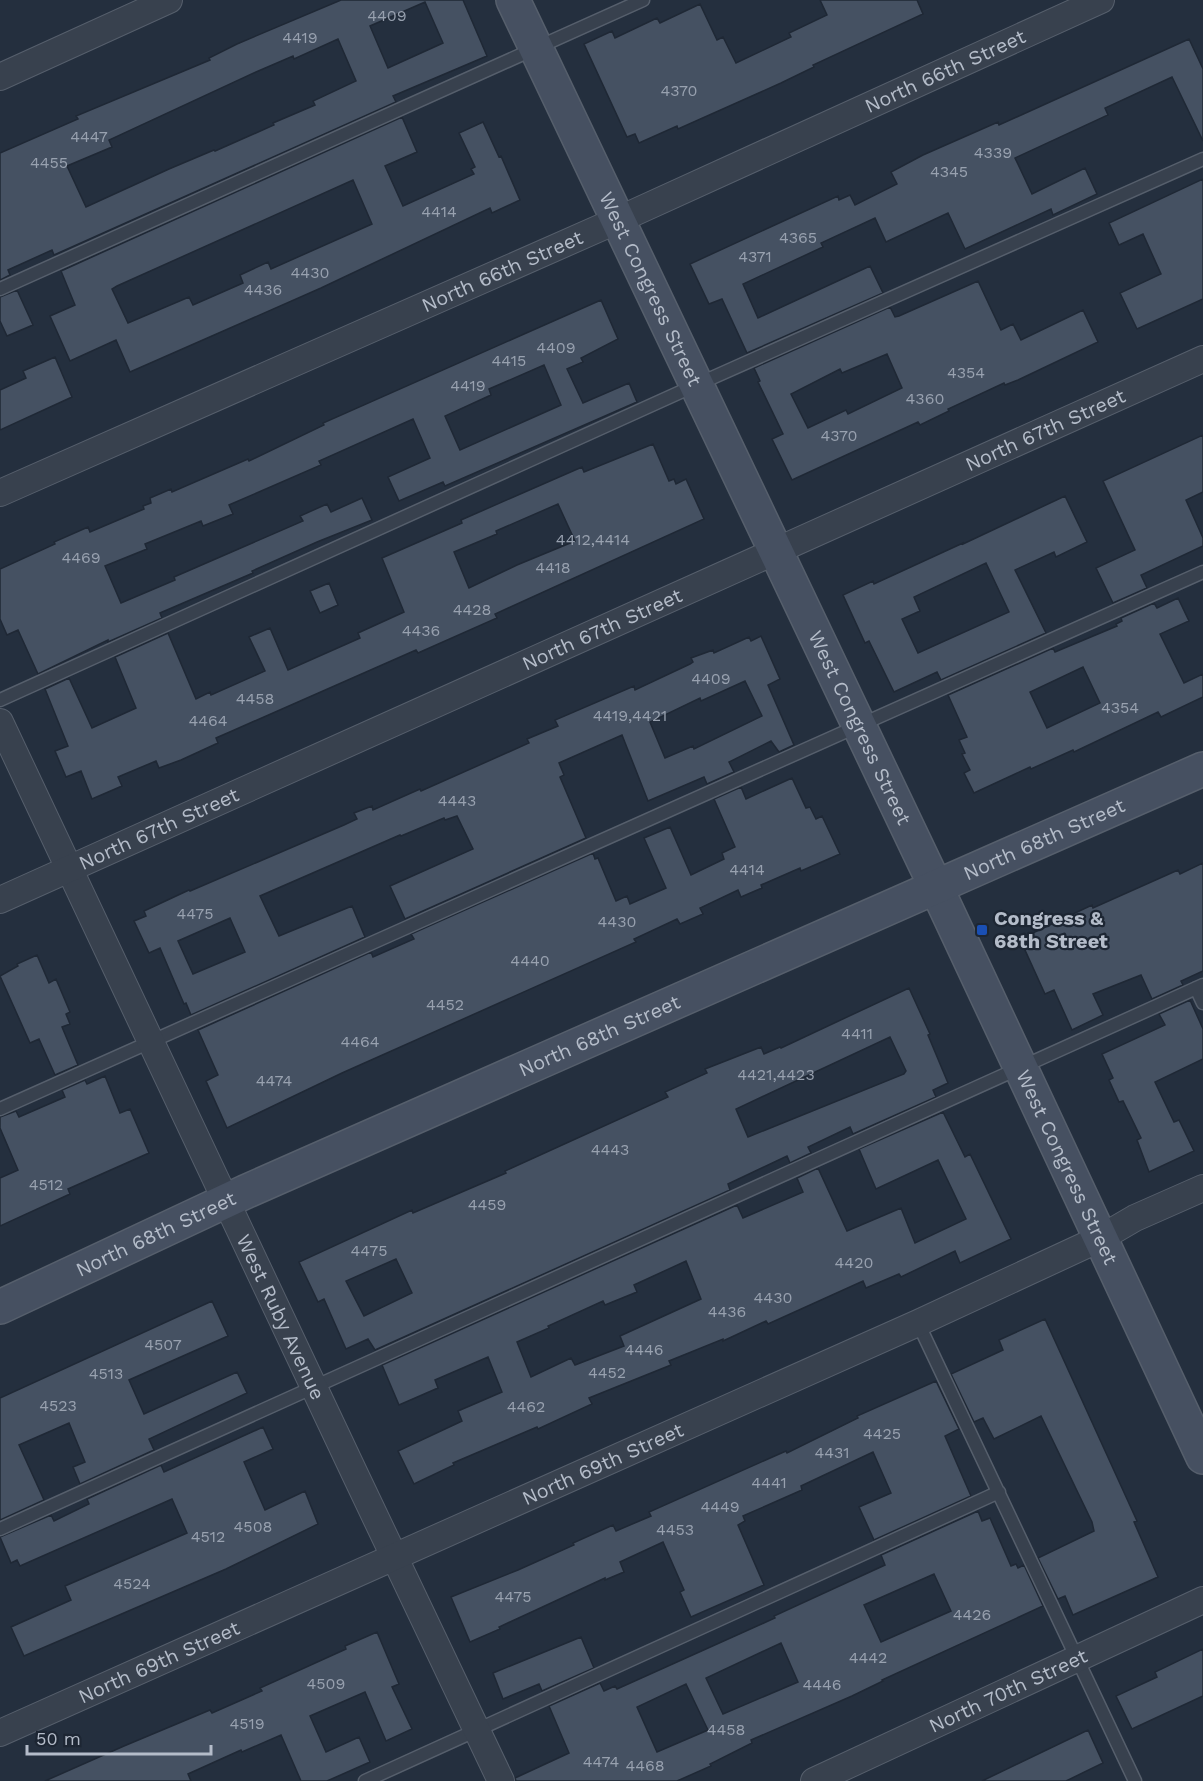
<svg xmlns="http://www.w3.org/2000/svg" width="1203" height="1781" font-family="'Work Sans',sans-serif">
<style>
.building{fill:#455162;stroke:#1f2835;stroke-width:1.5;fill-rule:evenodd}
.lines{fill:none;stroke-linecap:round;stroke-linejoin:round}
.lane-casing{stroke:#565f6c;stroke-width:15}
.street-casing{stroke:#565f6c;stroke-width:28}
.secondary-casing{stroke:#565f6c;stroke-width:36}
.lane{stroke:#38414e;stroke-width:12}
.street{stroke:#38414e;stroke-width:26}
.secondary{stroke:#465061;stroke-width:33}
.transit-dot{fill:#1a4fb4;stroke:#1d2633;stroke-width:2}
.labels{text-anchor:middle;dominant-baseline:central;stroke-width:4.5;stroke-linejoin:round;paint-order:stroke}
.number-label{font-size:16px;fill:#98a1af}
.street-label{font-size:20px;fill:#b4bcc9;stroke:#1d2633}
.poi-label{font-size:20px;font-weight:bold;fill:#b4bcc9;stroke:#1d2633;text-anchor:start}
</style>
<rect width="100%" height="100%" fill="#242f3e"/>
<path class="building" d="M341,0H463L487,56L393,96L396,102L54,255L52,250L8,270L10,275L0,280V153L78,119L76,116L210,60L209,58L237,44ZM425,2L443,43L388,68L370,26ZM338,39L356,81L313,101L315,105L273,123L274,125L215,151L214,150L169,169L86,207L67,166L112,147L109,140L256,72L293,56L294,59Z
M820,0H917L923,14L813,65L814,67L781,83L678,129L677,126L639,143L635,134L627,137L584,44L612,31L615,38L657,18L660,23L700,4L717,40L723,37L736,63L791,37L789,33L827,15Z
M1189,39L1203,69V141L1172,77L1105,108L1108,115L1015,158L1032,194L1085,168L1097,194L1053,215L1051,209L965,249L948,213L886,242L875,218L821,243L823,247L743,284L758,318L870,266L883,293L747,353L722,299L709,304L690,264L838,196L839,200L850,195L855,205L897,184L891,172L923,155L998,122L999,125Z
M402,117L417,152L385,166L403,206L474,174L471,169L475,167L459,133L483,122L499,157L501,156L520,200L492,213L490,208L321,288L130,372L116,340L70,361L50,316L75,305L61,271ZM353,180L372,224L271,269L268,262L240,275L243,283L193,305L189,297L128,323L112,289L117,286Z
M1203,179V299L1137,329L1120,293L1161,274L1143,234L1119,245L1109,223Z
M978,281L1001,330L1013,324L1021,340L1083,310L1098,342L1018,380L1005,385L1004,383L948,409L949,411L920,425L918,422L792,480L772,439L783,434L758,382L760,381L754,368L890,307L895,317L899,316ZM887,354L902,388L848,414L846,410L808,428L791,394L840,369L842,373Z
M17,290L33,325L7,336L0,321V297Z
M601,300L618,339L581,358L583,362L567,369L583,403L629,383L637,402L445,486L443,482L399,501L388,477L430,458L413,419L319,461L321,465L229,505L233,514L203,526L201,521L145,544L147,549L105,566L121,603L175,580L174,577L303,521L300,516L327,504L331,512L362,498L372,520L317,542L252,571L253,573L160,613L162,618L108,642V640L38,674L18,630L7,635L0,619V569L55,544L54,542L88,527L90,532L144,509L143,506L151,503L150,498L171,489L172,492L248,459L249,461L324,425L323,423ZM544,365L561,405L460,450L445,416L491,395L489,389Z
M55,357L72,397L0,430V390L26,378L23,371Z
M1203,435V492L1186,500L1203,538V546L1141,575L1147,588L1113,603L1096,568L1135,550L1103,481Z
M653,444L669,481L674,479L676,484L686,479L704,519L495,614L497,618L418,653L416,650L232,731L216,738L218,743L181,760L159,768L156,761L118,777L122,786L92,799L81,771L66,777L55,751L68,746L45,689L69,678L92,728L136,708L115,657L168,633L196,699L210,692L211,695L265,671L249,637L270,628L288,670L360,638L358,633L404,612L382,558L462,523L461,520L582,467L584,472ZM558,504L575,541L517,565L469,588L454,552L497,534L496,531Z
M1065,496L1087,542L1056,557L1054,552L1015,570L1046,633L941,680L937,672L894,692L869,641L865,643L843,595L873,581L874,584L963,543V544ZM986,563L1009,612L918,653L902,619L920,611L914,597Z
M329,583L338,605L320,613L310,591Z
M1178,598L1189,621L1160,634L1184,683L1203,674V697L1161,717L1158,712L1074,752L1073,750L1031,769L1030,767L974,793L964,773L970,770L962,754L965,753L959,740L967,737L948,695L1053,648L1055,652L1117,626L1116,624L1122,621L1121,618L1154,603L1157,608ZM1083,667L1100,703L1047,728L1030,692Z
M761,636L780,679L768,685L794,745L779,752L771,741L729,762L734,772L707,784L704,777L648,801L622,735L559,763L564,775L560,777L586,838L405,919L390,886L473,849L457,816L445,820L444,818L401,836L400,835L260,896L279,936L352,906L365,937L191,1015L186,1003L184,1004L160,948L149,953L134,921L146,916L144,911L189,890L190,891L344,825L357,819L354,813L372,806L373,810L420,789L421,791L529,743L527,739L558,726L555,720L634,686L635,690L690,664L693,662L691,658L713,650L714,653L749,637L751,641ZM745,681L762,716L694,749L693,746L665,758L650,722L700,698L701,701ZM230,918L245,952L193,974L178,941Z
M792,778L806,808L810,807L816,819L822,816L840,854L801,871L800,868L761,885L762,888L741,897L738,890L700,908L703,914L680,924L677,919L634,939L636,942L342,1073L227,1128L206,1081L218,1075L198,1030L371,952L373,957L414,939L411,934L593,853L595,859L598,858L616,901L627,896L630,904L666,888L644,838L670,827L691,875L724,859L722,853L735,847L714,799L741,787L746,799Z
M1203,863V971L1181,981L1183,985L1152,999L1141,975L1093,994L1103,1015L1072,1030L1054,990L1045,994L1020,939L1092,905L1093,908L1178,870L1180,874Z
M37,955L49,983L56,979L70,1012L66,1014L70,1024L62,1027L78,1065L55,1075L39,1039L30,1043L0,976L18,966L17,964Z
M909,988L930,1034L928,1035L948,1083L933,1090L936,1097L853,1134L850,1127L808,1147L811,1153L790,1163L787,1156L728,1184L730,1190L375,1350L368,1339L346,1349L324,1299L318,1302L299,1262L412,1210L413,1213L506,1173L505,1171L668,1097L665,1092L707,1073L705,1069L761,1047L764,1054L780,1047L781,1048ZM890,1037L906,1071L904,1074L748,1137L736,1109ZM396,1259L412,1293L364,1316L346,1281Z
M1190,1000L1203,1029V1059L1155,1082L1174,1122L1179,1120L1194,1151L1149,1172L1137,1140L1141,1138L1123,1101L1119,1102L1109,1080L1113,1078L1102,1054L1165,1025L1159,1014Z
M105,1076L120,1113L130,1109L149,1153L68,1189L70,1194L0,1226V1178L18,1170L0,1128V1117L16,1111L19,1117L65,1097L62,1090L85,1080L87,1084Z
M943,1112L965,1157L970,1154L1011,1239L960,1263L955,1251L901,1277L899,1274L866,1288L863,1281L768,1324L766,1321L723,1341V1339L669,1361L671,1365L589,1398L592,1404L538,1429L537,1427L453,1463L454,1465L414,1484L398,1451L462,1421L458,1411L502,1392L488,1357L435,1380L438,1388L399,1405L382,1365L737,1205L743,1218L803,1192L797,1178L818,1168L847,1231L901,1208L915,1243L966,1219L938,1160L876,1189L859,1149ZM686,1261L701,1299L620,1336L624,1346L575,1365L571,1358L531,1377L517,1342L549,1328L548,1326L603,1301L605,1305L637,1292L634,1285Z
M212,1301L228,1336L129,1380L144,1414L237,1372L247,1393L149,1439L154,1450L80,1484L73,1467L85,1462L69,1423L19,1445L44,1500L0,1520V1398Z
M1045,1319L1137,1521L1134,1522L1158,1577L1073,1615L1065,1596L1058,1599L1038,1558L1094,1531L1092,1522L1041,1416L994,1439L983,1418L974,1422L951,1374L1003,1350L999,1340Z
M936,1381L959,1429L945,1436L971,1496L874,1540L859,1507L891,1493L873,1452L801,1486L802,1490L743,1516L745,1521L738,1525L764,1585L691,1617L680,1592L684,1590L663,1542L620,1562L624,1572L605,1580V1578L536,1610L499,1627L500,1629L470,1642L451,1597L518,1570L574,1545L573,1543L613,1525L616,1531L651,1516L649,1512L786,1451L787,1453L858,1418L857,1416Z
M263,1427L273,1449L244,1462L265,1510L305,1491L318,1524L226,1569L24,1656L11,1627L71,1600L65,1586L187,1533L172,1499L20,1566L17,1560L11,1563L0,1537L51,1515L54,1521L89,1504L87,1499L161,1465L164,1472Z
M978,1511L982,1521L990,1518L1011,1566L1016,1564L1018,1568L1024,1565L1043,1606L882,1680L883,1681L852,1696L751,1740L752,1743L710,1764L711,1766L677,1781H516L515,1778L569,1753L549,1706L600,1683L604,1691L615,1686L617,1689L775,1618L774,1616L885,1565L881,1555ZM934,1574L951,1611L881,1642L864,1605ZM781,1643L798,1682L723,1714L706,1678ZM686,1684L708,1730L657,1752L637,1707Z
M377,1632L399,1684L392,1687L412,1729L386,1741L365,1692L310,1716L326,1752L359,1737L370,1762L327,1781H301L281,1735L242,1752L241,1750L188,1774L191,1781H45L124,1746L210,1710L212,1713L262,1691L260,1688L346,1649L345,1646Z
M581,1637L594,1668L542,1691L539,1684L503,1699L493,1673Z
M1203,1649V1696L1132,1729L1116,1696L1157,1677L1155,1672Z
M1088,1730L1103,1763L1066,1781H982Z"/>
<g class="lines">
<defs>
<path id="lane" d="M0,289L643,0
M0,700L696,385L1203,159
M1196,988L1203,1003
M0,1109L1203,572
M918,1323L1135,1781
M0,1529L1203,985
M365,1781L999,1492"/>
<g id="street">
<path d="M0,77L169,0"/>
<path id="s1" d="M0,493L618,220L1101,0"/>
<path id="s2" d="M0,722C168,1075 332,1429 501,1781"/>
<path id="s3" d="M0,900L1203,359"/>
<path id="s4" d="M0,1733L918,1323L1099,1239L1135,1218L1203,1188"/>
<path id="s5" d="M814,1781L1203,1600"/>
</g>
<g id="secondary">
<path id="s6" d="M513,0L935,885L1203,1457"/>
<path id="s7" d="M0,1307L245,1192L1203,769"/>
</g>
</defs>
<use href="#lane" class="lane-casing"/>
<use href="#street" class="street-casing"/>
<use href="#secondary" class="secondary-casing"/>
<use href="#lane" class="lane"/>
<use href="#street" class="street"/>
<use href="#secondary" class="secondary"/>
</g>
<rect class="transit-dot" x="976" y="924" width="12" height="12" rx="3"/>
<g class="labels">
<g class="number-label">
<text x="387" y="15">4409</text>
<text x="300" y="37">4419</text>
<text x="679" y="90">4370</text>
<text x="89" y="136">4447</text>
<text x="993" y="152">4339</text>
<text x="49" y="162">4455</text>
<text x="949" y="171">4345</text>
<text x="439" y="211">4414</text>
<text x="798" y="237">4365</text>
<text x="755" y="256">4371</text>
<text x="310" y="272">4430</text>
<text x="263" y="289">4436</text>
<text x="556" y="347">4409</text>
<text x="509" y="360">4415</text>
<text x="966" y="372">4354</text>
<text x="468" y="385">4419</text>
<text x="925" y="398">4360</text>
<text x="839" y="435">4370</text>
<text x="593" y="539">4412,4414</text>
<text x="81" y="557">4469</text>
<text x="553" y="567">4418</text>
<text x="472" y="609">4428</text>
<text x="421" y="630">4436</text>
<text x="711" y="678">4409</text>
<text x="255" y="698">4458</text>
<text x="1120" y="707">4354</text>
<text x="630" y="715">4419,4421</text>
<text x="208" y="720">4464</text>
<text x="457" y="800">4443</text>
<text x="747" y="869">4414</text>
<text x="195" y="913">4475</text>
<text x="617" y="921">4430</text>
<text x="530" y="960">4440</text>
<text x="445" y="1004">4452</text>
<text x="857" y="1033">4411</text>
<text x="360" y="1041">4464</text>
<text x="776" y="1074">4421,4423</text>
<text x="274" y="1080">4474</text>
<text x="610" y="1149">4443</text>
<text x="46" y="1184">4512</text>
<text x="487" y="1204">4459</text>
<text x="369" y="1250">4475</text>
<text x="854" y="1262">4420</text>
<text x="773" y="1297">4430</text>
<text x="727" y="1311">4436</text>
<text x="163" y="1344">4507</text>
<text x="644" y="1349">4446</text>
<text x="607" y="1372">4452</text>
<text x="106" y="1373">4513</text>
<text x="58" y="1405">4523</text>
<text x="526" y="1406">4462</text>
<text x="882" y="1433">4425</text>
<text x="832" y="1452">4431</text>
<text x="769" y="1482">4441</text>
<text x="720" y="1506">4449</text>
<text x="253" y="1526">4508</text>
<text x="675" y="1529">4453</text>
<text x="208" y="1536">4512</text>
<text x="132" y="1583">4524</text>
<text x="513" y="1596">4475</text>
<text x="972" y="1614">4426</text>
<text x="868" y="1657">4442</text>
<text x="326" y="1683">4509</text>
<text x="822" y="1684">4446</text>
<text x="247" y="1723">4519</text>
<text x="726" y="1729">4458</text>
<text x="601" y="1761">4474</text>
<text x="645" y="1765">4468</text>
</g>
<g class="street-label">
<text stroke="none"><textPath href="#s1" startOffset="1035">North 66th Street</textPath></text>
<text stroke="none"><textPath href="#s1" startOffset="549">North 66th Street</textPath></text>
<text stroke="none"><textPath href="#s6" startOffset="320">West Congress Street</textPath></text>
<text stroke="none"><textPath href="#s3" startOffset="1146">North 67th Street</textPath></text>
<text stroke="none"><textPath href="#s3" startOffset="660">North 67th Street</textPath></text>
<text stroke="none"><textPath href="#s6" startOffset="806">West Congress Street</textPath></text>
<text stroke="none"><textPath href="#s3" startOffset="174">North 67th Street</textPath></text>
<text stroke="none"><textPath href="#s7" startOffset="1144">North 68th Street</textPath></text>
<text stroke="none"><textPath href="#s7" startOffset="658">North 68th Street</textPath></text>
<text stroke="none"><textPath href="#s6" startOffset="1292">West Congress Street</textPath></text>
<text stroke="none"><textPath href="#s7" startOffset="172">North 68th Street</textPath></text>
<text stroke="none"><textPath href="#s2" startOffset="658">West Ruby Avenue</textPath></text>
<text stroke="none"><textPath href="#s4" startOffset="660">North 69th Street</textPath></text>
<text stroke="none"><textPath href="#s4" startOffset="174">North 69th Street</textPath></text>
<text stroke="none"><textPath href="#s5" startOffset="214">North 70th Street</textPath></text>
</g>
<g class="poi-label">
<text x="994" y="918">Congress &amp;<tspan x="994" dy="23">68th Street</tspan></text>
</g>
</g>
<path d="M27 1745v9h184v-9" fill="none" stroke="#b4bcc9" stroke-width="3"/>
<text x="36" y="1745" font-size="18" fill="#b4bcc9" stroke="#1d2633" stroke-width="4.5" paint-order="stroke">50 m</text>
</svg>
